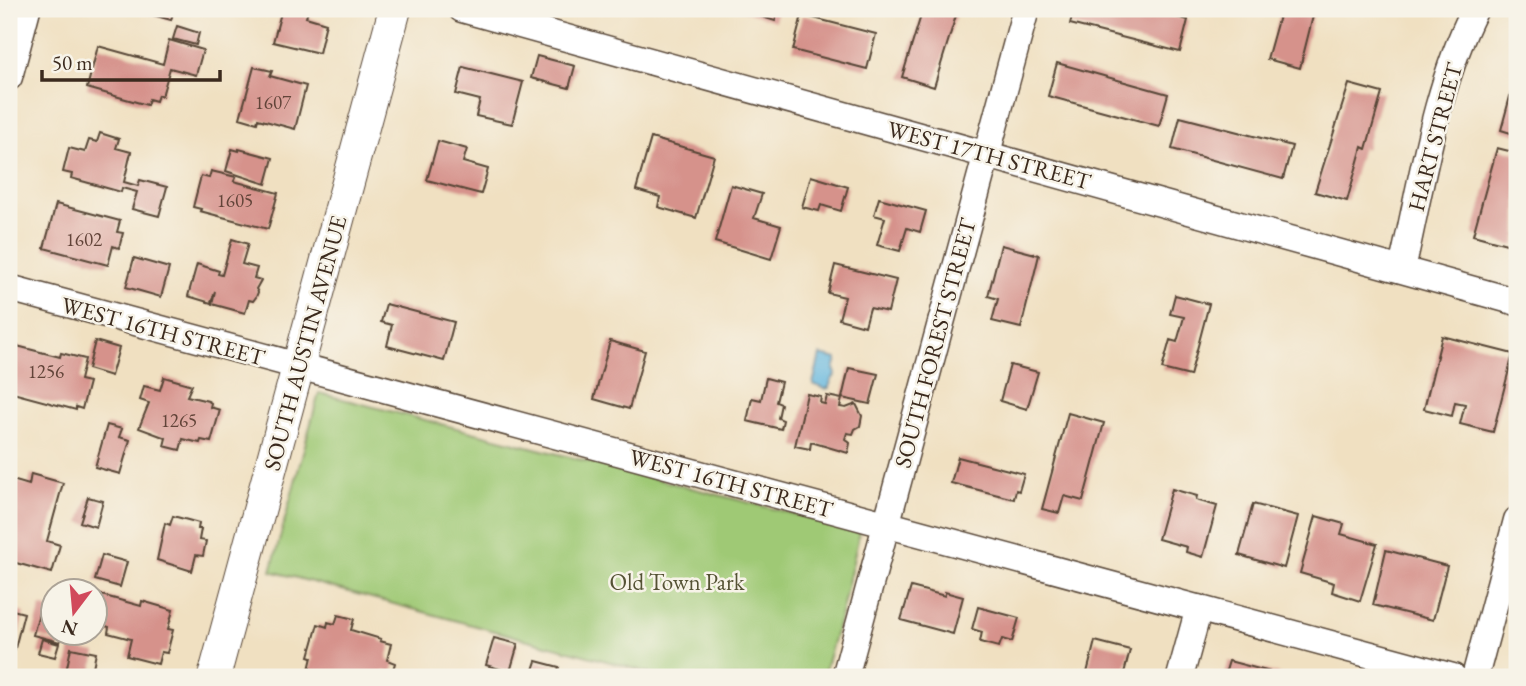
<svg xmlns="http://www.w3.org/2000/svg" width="1526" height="686" font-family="'EB Garamond',serif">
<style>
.green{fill:#9fc975;stroke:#6d7a4a;stroke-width:2}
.water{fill:#62b6de;stroke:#4e707e;stroke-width:2}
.building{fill:#d6928b}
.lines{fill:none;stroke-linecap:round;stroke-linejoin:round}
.minor-casing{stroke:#564536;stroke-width:29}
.major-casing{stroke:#564536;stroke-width:34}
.minor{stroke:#fff;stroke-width:26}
.major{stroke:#fff;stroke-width:32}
.labels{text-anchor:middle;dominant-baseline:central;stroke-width:5;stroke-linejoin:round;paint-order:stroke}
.number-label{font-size:19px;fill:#624439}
.street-label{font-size:23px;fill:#3b2a1e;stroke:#f7f3e8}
.park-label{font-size:23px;fill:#545234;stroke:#f7f3e8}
</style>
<rect width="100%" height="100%" fill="#f7f3e8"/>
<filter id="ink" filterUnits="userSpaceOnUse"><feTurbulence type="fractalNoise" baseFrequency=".0143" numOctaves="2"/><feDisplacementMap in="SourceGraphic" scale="14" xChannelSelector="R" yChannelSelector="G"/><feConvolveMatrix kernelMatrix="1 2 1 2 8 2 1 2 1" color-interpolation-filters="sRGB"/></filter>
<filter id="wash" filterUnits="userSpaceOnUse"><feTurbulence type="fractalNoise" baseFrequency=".00686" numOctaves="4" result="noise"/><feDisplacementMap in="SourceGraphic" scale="28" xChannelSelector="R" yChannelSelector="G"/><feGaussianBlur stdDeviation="1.57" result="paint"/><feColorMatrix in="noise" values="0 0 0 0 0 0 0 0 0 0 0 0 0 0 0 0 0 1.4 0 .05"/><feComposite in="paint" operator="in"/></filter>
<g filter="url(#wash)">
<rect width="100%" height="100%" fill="#f0e0c1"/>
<path class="green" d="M319,393L860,531L841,614L823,677H666L271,571Z"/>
<path class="water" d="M820,355L837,359L834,369L836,374L831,381L829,388L825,389L813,384Z"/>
<g id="blocks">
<path class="building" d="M131,9H174L171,20Z
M282,9H309L306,17L326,23L319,53L273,42Z
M737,9H778L775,21Z
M923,9H958L934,87L902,77Z
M1074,9H1146L1188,20L1180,52L1070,24Z
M1281,9H1321L1320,14L1314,12L1300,68L1267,59Z
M802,15L876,34L867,69L793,50Z
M177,26L199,33L196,45L173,39Z
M169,40L203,50L196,75L170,68L162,96L158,95L156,101L149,99L147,105L87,88L98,46L163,64Z
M537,56L575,66L569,88L531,78Z
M1057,63L1168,94L1159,126L1048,96Z
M254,67L272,71L270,76L306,86L295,129L258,119L257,123L240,118Z
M463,67L523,82L512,124L476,116L480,100L456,94Z
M1516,74H1517V135L1501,130Z
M1349,84L1382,93L1366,149L1362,147L1347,201L1315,192Z
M1180,117L1292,146L1283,179L1172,149Z
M100,133L119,139L116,148L131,152L124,182L138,186L140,180L167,187L159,216L132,209L137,192L122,188L121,192L71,178L72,174L63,172L69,148L85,152L89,140L97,142Z
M651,138L714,156L696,218L658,207L660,197L636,190Z
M438,141L467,149L463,162L488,169L481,194L427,180Z
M1497,148L1517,153V235L1514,246L1473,235Z
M232,149L239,151V149L273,158L266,184L226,171Z
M211,171L236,177L234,181L278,193L268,229L200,211L201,209L193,207L201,176L209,178Z
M811,176L848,187L841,211L821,205L819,211L802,207Z
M731,185L762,194L754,218L781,226L771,259L715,242Z
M879,198L926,211L920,232L907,228L900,251L877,245L885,218L874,215Z
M56,204L120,221L117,232L123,233L119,248L113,246L108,265L44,248Z
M232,239L248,244L242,264L257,268L254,278L261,280L256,289L258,292L256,297L253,301L249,300L245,313L212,304L215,291L211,303L188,296L197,264L219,271L218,274L222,275Z
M1001,245L1039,255L1021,328L992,321L998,299L988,296Z
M134,258L169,268L161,297L126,287Z
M835,265L896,280L888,312L870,308L865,326L839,319L845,297L828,293Z
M1175,295L1209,304L1190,376L1162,369L1170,340L1177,342L1184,317L1170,314Z
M386,304L454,322L444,361L387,346L392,325L381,322Z
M1442,336L1513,354L1493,432L1460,424L1465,404L1455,402L1452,416L1424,409Z
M95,341L119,348L111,376L88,369Z
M610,341L645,351L629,409L594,399Z
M13,345L60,357L61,353L85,359L80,380L89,382L82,409L76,407V410L9,392V361Z
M1010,365L1038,372L1027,409L1000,401Z
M849,368L878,374L870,404L842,398Z
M164,377L192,385L187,396L208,401L211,403L210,407L220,410L211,442L201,440L200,443L183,439L180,450L164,446L166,438L139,428L149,403L140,400L144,386L160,390Z
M766,378L781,382L776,402L781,404L778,418L783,420L781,429L747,421L752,398L761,400Z
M807,394L821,397L820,403L825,404L827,396L842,399L840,407L846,408L856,404L862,416L860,426L855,429L853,434L847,433L845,439L850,443L848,453L811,442L810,449L795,446Z
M1068,413L1104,423L1083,501L1064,496L1059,513L1042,509Z
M107,425L122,429L119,437L130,440L120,474L95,467Z
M958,457L1024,474L1019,491L1016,490L1014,499L951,483Z
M31,474L63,483L47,541L60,545L52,573L9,561L15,540L9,536V479L29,485Z
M1172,489L1197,496L1196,500L1217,506L1203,557L1186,552L1187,547L1158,539Z
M88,497L103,501L96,527L80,522Z
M1253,504L1298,516L1284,568L1239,555Z
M173,516L199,523L198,529H201L199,540L206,541L203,556L196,555L192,571L157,560L165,523L170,525Z
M1316,516L1344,524L1341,534L1377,544L1360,601L1332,592L1334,583L1300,573Z
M1386,550L1447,566L1433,620L1373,605Z
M102,555L127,562L120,587L95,580Z
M911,587L945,596V592L963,597L953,634L901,620Z
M94,593L141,606L142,601L173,610L168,629L173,630L167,653L161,652L158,664L127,656L131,639L108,633L109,627L94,623Z
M41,606L52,610V634H62L60,642L33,635Z
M978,607L1019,618L1012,642L1002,639L999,647L980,642L982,632L972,629Z
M9,609L24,613L14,652L9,651Z
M338,615L354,619L351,630L381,639L380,641L391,644L387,660L395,663L392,673L384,671L383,677H321L308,674L312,657L309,656L318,624L327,627L328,622L335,624Z
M494,638L518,644L510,672L486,665Z
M42,639L59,644L55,657L38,653Z
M1095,641L1130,650L1123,677H1086Z
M71,648L96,653L91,677L66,672Z
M536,661L559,667L556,677L531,676Z
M1229,661L1286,676V677H1224Z
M110,671L131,676V677H108Z"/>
</g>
</g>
<g filter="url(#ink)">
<use href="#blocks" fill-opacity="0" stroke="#564536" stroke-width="2"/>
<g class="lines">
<defs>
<path id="minor" d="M462,9L1517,302
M9,77L27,9
M1402,269C1422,182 1435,88 1475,9
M9,288L1453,677
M845,677L1026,9
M1180,677L1199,608
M1475,677L1517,520"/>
<path id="major" d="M214,677L395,9"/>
</defs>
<use href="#minor" class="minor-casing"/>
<use href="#major" class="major-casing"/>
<use href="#minor" class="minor"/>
<use href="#major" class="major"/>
</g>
</g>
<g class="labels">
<g class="number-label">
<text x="273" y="102">1607</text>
<text x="235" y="200">1605</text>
<text x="84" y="239">1602</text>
<text x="46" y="371">1256</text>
<text x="179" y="420">1265</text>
</g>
<g class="street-label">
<text transform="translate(1435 137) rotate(-75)">HART STREET</text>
<text transform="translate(989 155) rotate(15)">WEST 17TH STREET</text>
<text transform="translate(163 331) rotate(15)">WEST 16TH STREET</text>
<text transform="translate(305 343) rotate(-75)">SOUTH AUSTIN AVENUE</text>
<text transform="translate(935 343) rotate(-75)">SOUTH FOREST STREET</text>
<text transform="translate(731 483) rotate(15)">WEST 16TH STREET</text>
</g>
<g class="park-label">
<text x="677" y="582">Old Town Park</text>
</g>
</g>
<rect width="1526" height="686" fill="none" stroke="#f7f3e8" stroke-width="35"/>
<g transform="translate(74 612) rotate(196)"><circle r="33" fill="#f7f3e8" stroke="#aca397" stroke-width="2"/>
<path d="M0-5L12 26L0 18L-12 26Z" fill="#d1495b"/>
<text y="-10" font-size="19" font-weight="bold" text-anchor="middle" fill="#3b2a1e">N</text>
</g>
<path d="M42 70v10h178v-10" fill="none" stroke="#3b2a1e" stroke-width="3.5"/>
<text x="52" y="70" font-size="21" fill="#3b2a1e" stroke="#f7f3e8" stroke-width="5" paint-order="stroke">50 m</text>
</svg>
